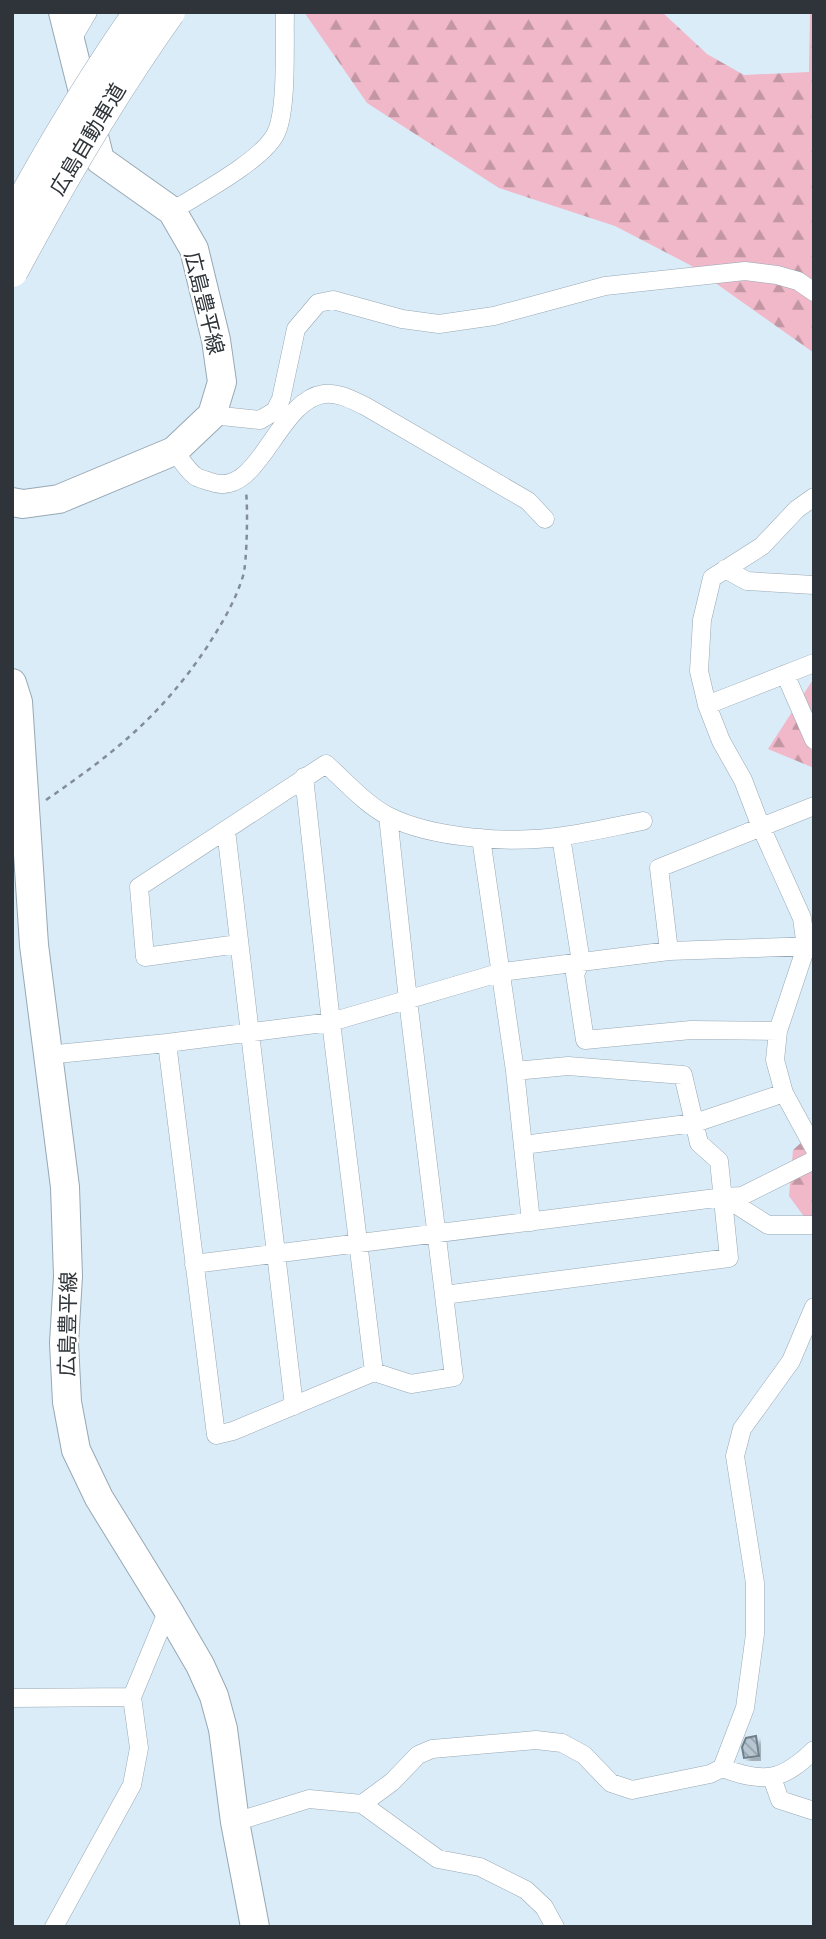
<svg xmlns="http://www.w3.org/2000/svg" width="826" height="1939" font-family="'PT Serif','Noto Sans JP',serif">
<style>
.forest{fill:url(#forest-firs)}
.building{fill:url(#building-back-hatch);stroke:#70808b;stroke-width:2;filter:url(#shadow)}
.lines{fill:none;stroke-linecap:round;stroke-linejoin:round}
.minor-casing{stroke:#97a8b4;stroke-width:19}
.primary-casing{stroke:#97a8b4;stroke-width:30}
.path{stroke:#828d96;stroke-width:2.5;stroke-dasharray:5 5;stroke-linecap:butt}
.minor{stroke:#fff;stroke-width:18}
.primary{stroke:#fff;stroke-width:28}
.motorway-bridge-casing{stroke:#97a8b4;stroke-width:33;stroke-linecap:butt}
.motorway-bridge{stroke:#fff;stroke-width:32}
.labels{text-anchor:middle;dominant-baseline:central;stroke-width:5;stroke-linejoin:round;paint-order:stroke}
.street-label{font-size:21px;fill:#2e3439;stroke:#fff}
</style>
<defs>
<pattern id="forest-firs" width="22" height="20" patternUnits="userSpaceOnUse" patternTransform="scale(1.75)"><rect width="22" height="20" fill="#f0b8c8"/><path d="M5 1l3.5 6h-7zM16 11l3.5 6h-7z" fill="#c396a3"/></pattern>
<pattern id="building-back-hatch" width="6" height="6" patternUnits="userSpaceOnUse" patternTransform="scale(1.75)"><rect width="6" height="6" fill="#b6c7d3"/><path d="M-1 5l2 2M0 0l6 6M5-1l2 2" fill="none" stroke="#94a2ac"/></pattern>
<filter id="shadow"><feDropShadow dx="6" dy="6" stdDeviation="2" flood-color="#0004"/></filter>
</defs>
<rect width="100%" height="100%" fill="#dbecf9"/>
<path class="forest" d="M304,12H662L707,54L744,75L809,72L810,12H814V353L690,265L615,226L499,188L367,103Z
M814,678V768L768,749Z
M814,1131V1225L808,1222L789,1196L793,1150Z"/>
<path class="building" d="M756,1736L759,1756L744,1758L742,1747L746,1738Z"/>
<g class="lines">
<defs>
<path id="minor" d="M69,37L71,41L88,12
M172,211C199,194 261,161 275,135C288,113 284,40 285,12
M212,415L260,420L275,411L281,399L296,329L318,303L333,300L402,319L439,324L494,316L605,286L745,271L777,275L798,281L814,292
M174,451C181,459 187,470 195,476C199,479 206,480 211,482C259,500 277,400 324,394C338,392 352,400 365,406L528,501L545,519
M814,497L797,509L762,546L712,578L702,620L699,671L707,705L721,741L743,780L761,827L802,918L806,947L778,1031L775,1060L784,1093L814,1148
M725,569L747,581L814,585
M785,674L814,740
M707,705L814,663
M304,777L331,1022L374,1372
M226,830L294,1406
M561,837L581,962L575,974L585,1040L691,1030L778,1031
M481,838L515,1071L531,1222
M238,944L145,957L139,887L326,764C345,781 365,804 388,816C433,839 514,844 564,836C590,832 617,826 643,821
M669,951L659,868L814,806
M167,1043L216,1435L233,1431L374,1372L411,1384L454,1377L408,1000L388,816
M47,1055L167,1043L331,1022L502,972L669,951L814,946
M523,1145L695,1123L784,1093
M724,1197L742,1196L814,1160
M194,1264L724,1197L768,1225H814
M444,1295L729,1258L719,1161L699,1143L683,1075L568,1066L515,1071
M12,1698L132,1697
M722,1768C764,1783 781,1782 814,1750
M772,1778L780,1800L814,1811
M362,1804L438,1859L480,1867L526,1890L544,1907L555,1927
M235,1822L309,1799L362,1804L392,1782L418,1755L432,1749L536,1740L562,1743L584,1755L611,1783L632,1790L710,1774L722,1768L745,1708L755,1634V1583L735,1456L742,1429L791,1361L814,1307
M54,1927L132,1785L139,1748L132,1697L168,1610"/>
<path id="primary" d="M12,502L23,504L59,499L174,451L212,415L222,382L216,340L194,249L172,211L100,160L63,12
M12,683L18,702L34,945L65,1187L68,1276L64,1343L67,1402L76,1450L99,1498L168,1610L200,1665L214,1696L223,1729L235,1822L255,1927"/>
</defs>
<use href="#minor" class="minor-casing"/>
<use href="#primary" class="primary-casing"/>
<path class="path" d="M46,800C114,753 160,717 207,647C221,625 235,602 243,576C247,564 248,506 246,492"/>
<use href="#minor" class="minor"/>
<use href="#primary" class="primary"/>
<defs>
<path id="motorway-bridge" d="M12,221C51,149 93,79 140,12
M12,271C60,181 110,95 169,12"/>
</defs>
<use href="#motorway-bridge" class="motorway-bridge-casing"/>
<use href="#motorway-bridge" class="motorway-bridge"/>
</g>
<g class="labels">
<g class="street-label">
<text transform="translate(87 139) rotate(-59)">広島自動車道</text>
<text transform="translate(205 303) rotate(76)">広島豊平線</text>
<text transform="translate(67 1324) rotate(-89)">広島豊平線</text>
</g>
</g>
<rect width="826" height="1939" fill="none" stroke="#2e3439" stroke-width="28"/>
</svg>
